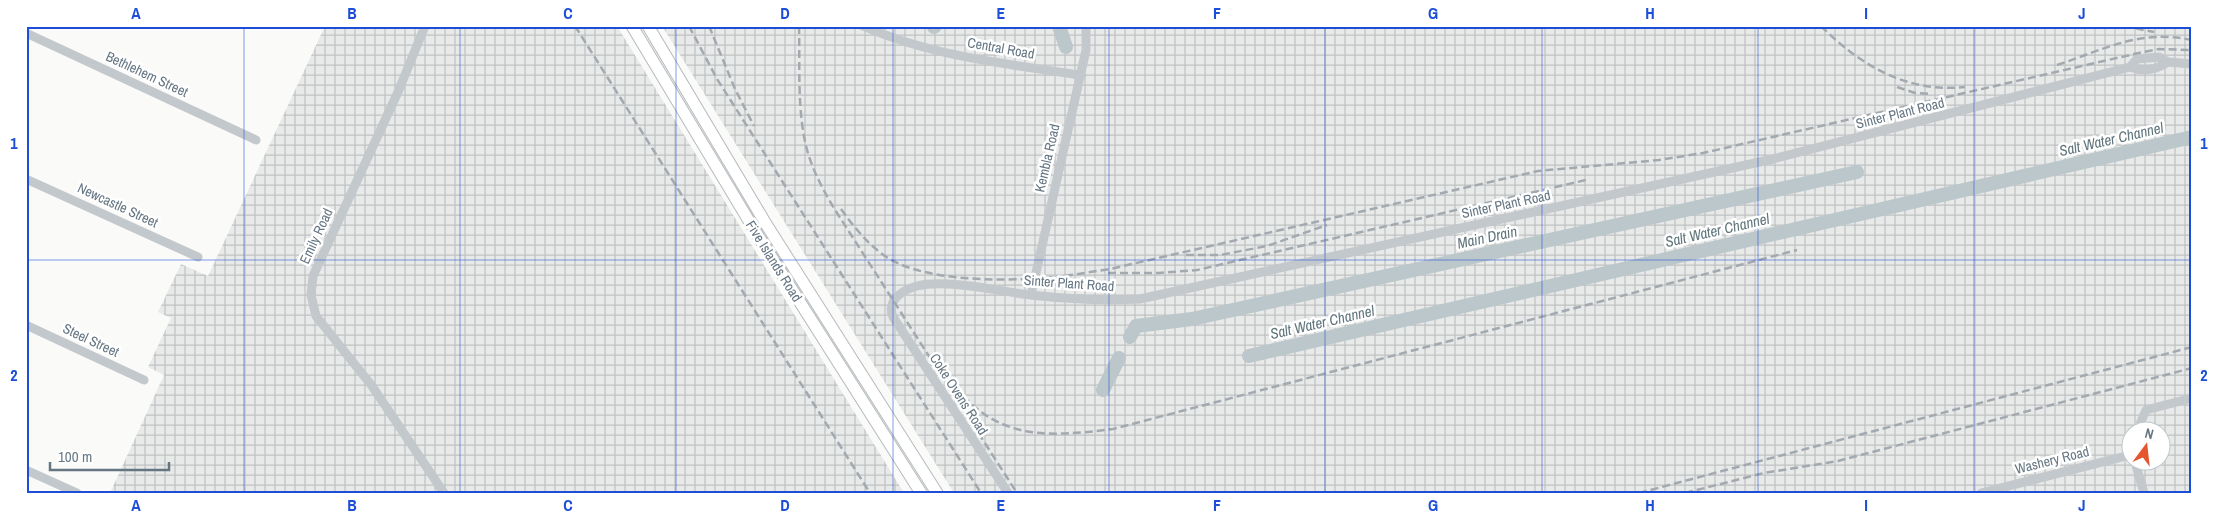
<svg xmlns="http://www.w3.org/2000/svg" width="2218" height="519" font-family="'Archivo Narrow',sans-serif">
<style>
.industrial{fill:url(#industrial-grid);fill-rule:evenodd}
.lines{fill:none;stroke-linecap:round;stroke-linejoin:round}
.river{stroke:#bbc7cb;stroke-width:14}
.major-casing{stroke:#b5babe;stroke-width:13}
.minor{stroke:#c3c8cc;stroke-width:9}
.major{stroke:#fff;stroke-width:11}
.rail{stroke:#a2aab0;stroke-width:2.5;stroke-dasharray:8 4;stroke-linecap:butt}
.grid{fill:none;stroke:#1d4ed8;stroke-width:1;stroke-opacity:0.55}
.labels{text-anchor:middle;dominant-baseline:central;stroke-width:5;stroke-linejoin:round;paint-order:stroke}
.street-label{font-size:14px;fill:#657683;stroke:#fff}
.water-label{font-size:15px;font-style:italic;fill:#60757c;stroke:#fff}
.neatline{fill:none;stroke:#1d4ed8;stroke-width:2}
.grid-label{font-size:16px;text-anchor:middle;font-weight:bold;fill:#1d4ed8}
</style>
<defs>
<pattern id="industrial-grid" width="8" height="8" patternUnits="userSpaceOnUse" patternTransform="scale(1.25)"><rect width="8" height="8" fill="#e8e9e9"/><path d="M0 4h8M4 0v8" fill="none" stroke="#c0c1c2"/></pattern>
</defs>
<rect width="100%" height="100%" fill="#fafaf8"/>
<path class="industrial" d="M325,26H617L904,493H110L164,375L148,367L171,318L158,312L181,264L208,276Z
M662,26H2192V493H954ZM2130,432H2160V462H2130Z"/>
<g class="lines">
<path class="river" d="M1059,26L1066,47
M934,27L935,26
M1130,337L1136,326L1192,319L1857,172
M1249,356L2192,137
M1103,390L1119,358"/>
<defs>
<path id="major" d="M632,26L758,236L921,493
M648,26L766,224L937,493"/>
</defs>
<use href="#major" class="major-casing"/>
<path class="minor" d="M425,26L398,92L313,276L311,295L316,316L372,386L444,493
M863,26C931,56 1006,64 1080,75
M26,33L256,140
M2130,67C2143,72 2156,70 2168,62
M26,179L198,257
M1031,295L1086,50V26
M26,325L144,380
M2143,432L2140,424L2146,410L2192,398
M2135,462L2144,493
M26,470L77,493
M1008,493L893,317C886,301 902,290 917,286C946,279 999,291 1030,295C1067,299 1103,301 1140,299L1773,159L2130,67L2137,59L2159,57L2168,62L2192,64
M1981,493L2130,455"/>
<use href="#major" class="major"/>
<path class="rail" d="M575,26L870,493
M689,26L717,79L981,493
M709,26L735,89L754,126
M799,26C800,66 797,107 806,146C812,170 824,192 837,213L1017,493
M1821,26C1861,66 1907,93 1965,87
M2124,26L2154,32
M2057,65C2106,49 2139,29 2192,40
M1897,87L1915,93L1932,94
M841,209C854,227 868,245 888,258C930,284 1022,282 1071,275
M1186,255H1220L1267,246L1327,225
M1108,273H1159L1197,270L1586,180
M1065,276L1110,269L1538,171L1659,160L1703,153L2143,52L2159,49L2192,50
M948,378C994,440 1042,438 1113,429L1797,250
M1639,493L2192,347
M1685,493L1764,473L1838,461L2192,368"/>
</g>
<path class="grid" d="M244,26V493M460,26V493M676,26V493M893,26V493M1109,26V493M1325,26V493M1542,26V493M1758,26V493M1974,26V493M26,260H2192"/>
<g class="labels">
<g class="street-label">
<text transform="translate(1001 48) rotate(10)">Central Road</text>
<text transform="translate(147 74) rotate(25)">Bethlehem Street</text>
<text transform="translate(1900 113) rotate(-14)">Sinter Plant Road</text>
<text transform="translate(1047 158) rotate(-77)">Kembla Road</text>
<text transform="translate(1506 204) rotate(-12)">Sinter Plant Road</text>
<text transform="translate(118 205) rotate(25)">Newcastle Street</text>
<text transform="translate(316 236) rotate(-65)">Emily Road</text>
<text transform="translate(774 261) rotate(58)">Five Islands Road</text>
<text transform="translate(1069 283) rotate(4)">Sinter Plant Road</text>
<text transform="translate(91 340) rotate(25)">Steel Street</text>
<text transform="translate(959 394) rotate(57)">Coke Ovens Road</text>
<text transform="translate(2052 460) rotate(-14)">Washery Road</text>
</g>
<g class="water-label">
<text transform="translate(2111 139) rotate(-13)">Salt Water Channel</text>
<text transform="translate(1717 230) rotate(-13)">Salt Water Channel</text>
<text transform="translate(1487 237) rotate(-12)">Main Drain</text>
<text transform="translate(1322 322) rotate(-13)">Salt Water Channel</text>
</g>
</g>
<rect width="2218" height="519" fill="none" stroke="#ffffff" stroke-width="55"/>
<g transform="translate(2146 446) rotate(15)"><circle r="24" fill="#ffffff" stroke="#c1c8cd"/>
<path d="M0-4L9 19L0 12L-9 19Z" fill="#e4572e"/>
<text y="-8" font-size="14" font-weight="bold" text-anchor="middle" fill="#657683">N</text>
</g>
<path d="M50 462v8h119v-8" fill="none" stroke="#657683" stroke-width="2.5"/>
<text x="58" y="462" font-size="15" fill="#657683" stroke="#ffffff" stroke-width="4" paint-order="stroke">100 m</text>
<rect x="28" y="28" width="2162" height="464" class="neatline"/>
<g class="grid-label">
<text x="136" y="19">A</text>
<text x="352" y="19">B</text>
<text x="568" y="19">C</text>
<text x="785" y="19">D</text>
<text x="1001" y="19">E</text>
<text x="1217" y="19">F</text>
<text x="1433" y="19">G</text>
<text x="1650" y="19">H</text>
<text x="1866" y="19">I</text>
<text x="2082" y="19">J</text>
<text x="14" y="149">1</text>
<text x="2204" y="149">1</text>
<text x="14" y="381">2</text>
<text x="2204" y="381">2</text>
<text x="136" y="511">A</text>
<text x="352" y="511">B</text>
<text x="568" y="511">C</text>
<text x="785" y="511">D</text>
<text x="1001" y="511">E</text>
<text x="1217" y="511">F</text>
<text x="1433" y="511">G</text>
<text x="1650" y="511">H</text>
<text x="1866" y="511">I</text>
<text x="2082" y="511">J</text>
</g>
</svg>
